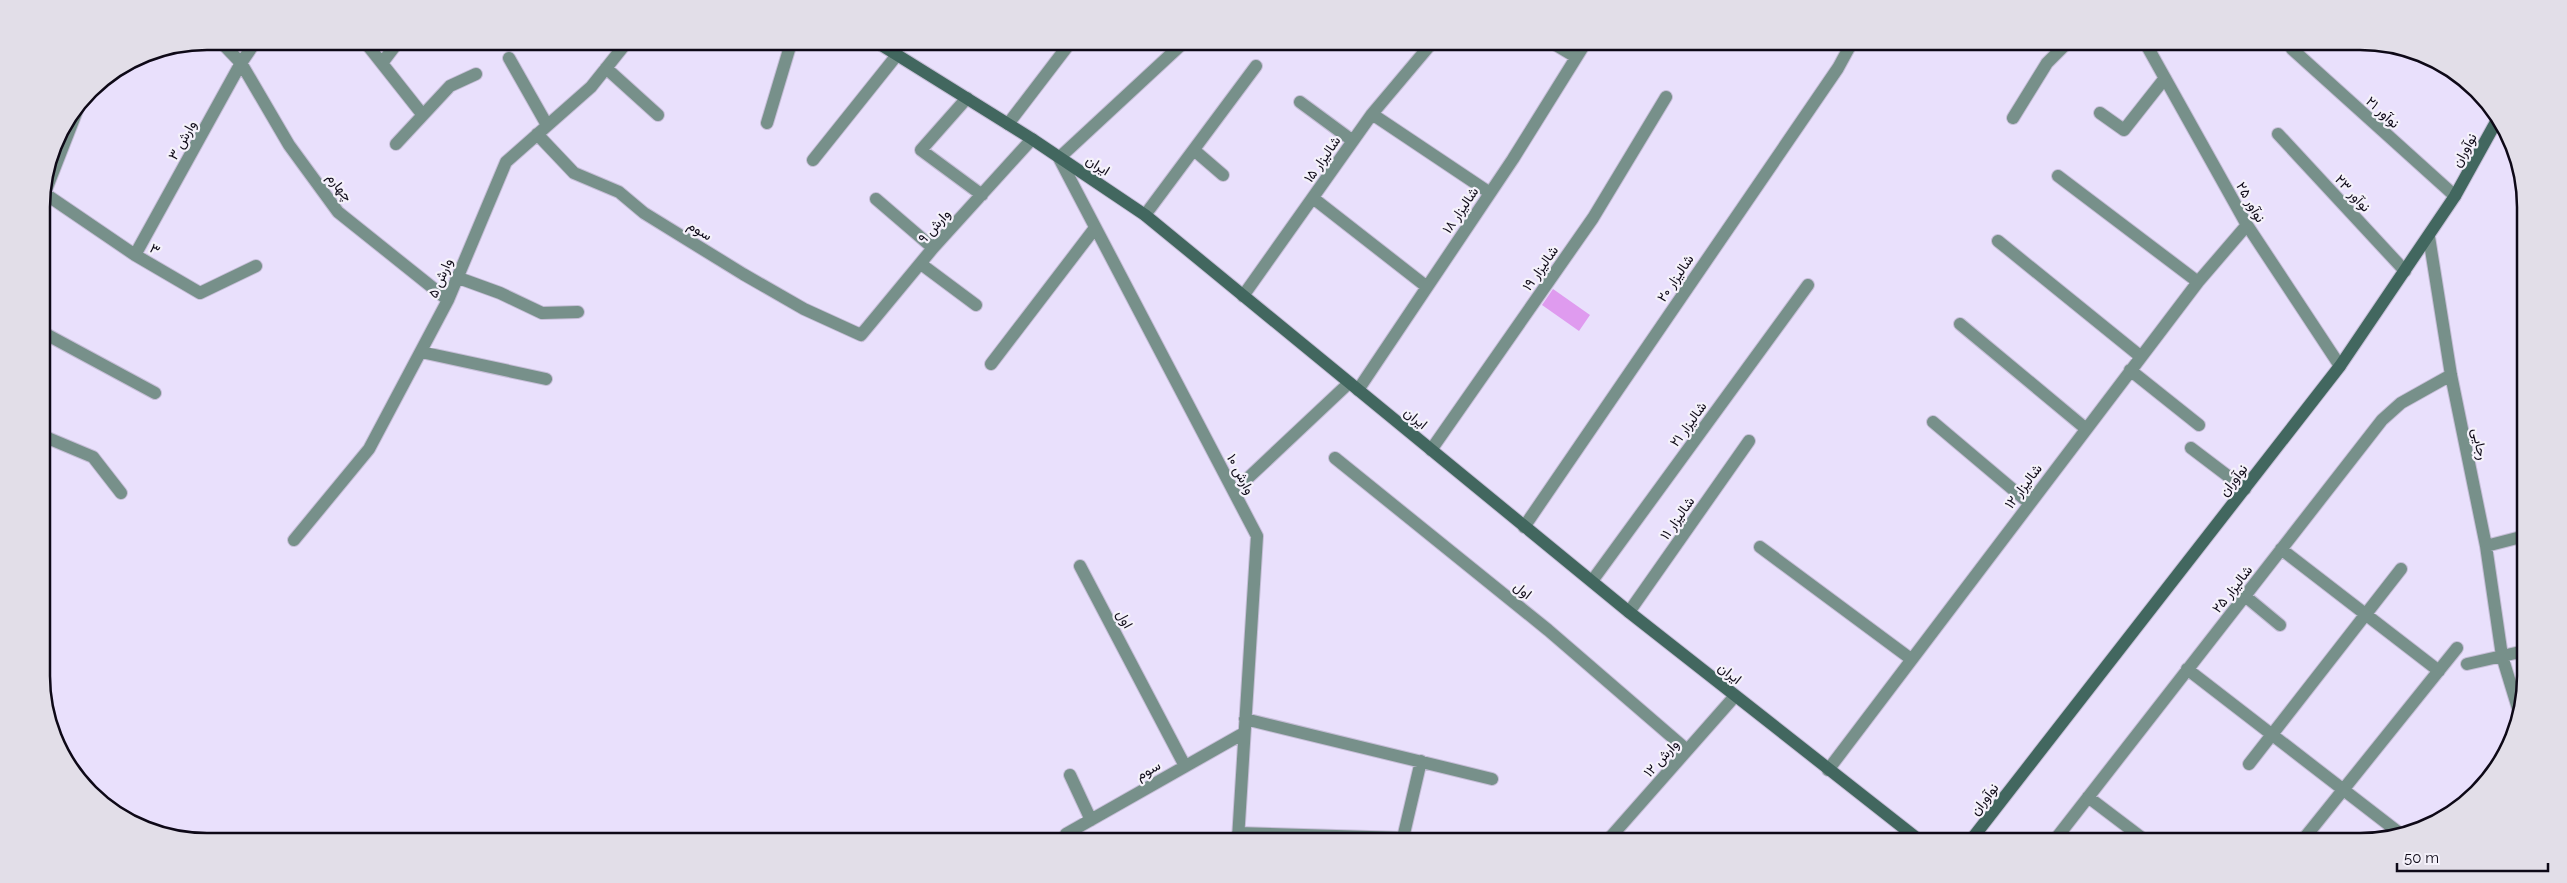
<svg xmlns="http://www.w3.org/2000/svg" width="2567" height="883" font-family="Raleway,Vazirmatn,sans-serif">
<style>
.building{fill:#df9bef}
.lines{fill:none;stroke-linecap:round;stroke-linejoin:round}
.street-casing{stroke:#c6bed7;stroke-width:14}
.secondary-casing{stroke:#c6bed7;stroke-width:14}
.street{stroke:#77908a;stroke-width:12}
.secondary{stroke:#42675f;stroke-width:12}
.labels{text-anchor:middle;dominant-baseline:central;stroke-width:4.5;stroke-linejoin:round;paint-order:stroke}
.street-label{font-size:14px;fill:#0e0917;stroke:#f4f1fa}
.rim{fill:none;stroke:#0e0917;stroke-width:2.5}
</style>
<rect width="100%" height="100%" fill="#e9e0fc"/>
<path class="building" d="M1553,289L1590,315L1579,331L1542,305Z"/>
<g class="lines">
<defs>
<path id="street" d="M220,41L241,63L289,145L338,212L448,300
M365,42L422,114
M1182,44L1059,158L1257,536L1238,839
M1556,45L1576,57
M2147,46L2247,225L2340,366
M2292,49L2455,196
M509,58L547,125
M382,63L398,42
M606,68L658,115
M967,98L921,150L982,195
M1300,102L1353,141
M2100,113L2124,130L2165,78
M1372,114L1490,193
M2013,118L2047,63L2064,46
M767,123L791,43
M1008,124L1070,43
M537,134L574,173L619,192L644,213L743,274L804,309L861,335L933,248L1032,139
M2278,134L2405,271
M396,144L450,86L476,74
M1194,150L1223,175
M813,160L897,55
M2058,176L2198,282
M44,193L135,255L200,293L256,266
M1313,198L1427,287
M876,199L933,248
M42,200L80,103
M1145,215L1256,66
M2429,237L2451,375L2486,546L2502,656L2520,715
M1998,241L2140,356
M135,255L241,63L256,41
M921,264L976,305
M456,277L500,293L542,313L578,312
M1243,296L1372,114L1431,44
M1960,324L2085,428
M42,332L155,393
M421,352L546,379
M991,364L1095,228
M2130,370L2199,425
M1358,390L1513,159L1584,45
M1933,422L2029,503
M43,436L93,457L121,493
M2191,448L2245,489
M1431,450L1593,218L1666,97
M1335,458L1548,630L1687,750
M1248,478L1349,383
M1524,527L1838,68L1850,46
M294,540L369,449L448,300L506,162L591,87L627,42
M2486,546L2521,537
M1760,547L1911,659
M2281,549L2439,671
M1080,566L1185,766
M1592,581L1808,285
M2245,596L2280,625
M1629,612L1749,441
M2467,664L2520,652
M2187,669L2402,835
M1245,719L1492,779
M2249,764L2401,569
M1828,770L2198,282L2247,225
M1070,775L1091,820
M2088,797L2146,841
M1238,833L1403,838L1421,761
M1066,834L1244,733
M1608,840L1735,696
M2054,841L2382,420L2401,403L2451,375
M2302,841L2457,648"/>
<path id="secondary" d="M878,43L1032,139L1145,215L1629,612L1919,840
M1971,840L2340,366L2455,196L2496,122"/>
</defs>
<use href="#street" class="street-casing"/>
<use href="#secondary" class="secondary-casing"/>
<use href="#street" class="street"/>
<use href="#secondary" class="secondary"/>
</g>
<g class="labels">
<g class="street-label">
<text transform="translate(2383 112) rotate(42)">نوآور ۲۱</text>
<text transform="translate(182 140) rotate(-61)">وارش ۳</text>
<text transform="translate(2464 150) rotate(-61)">نوآوران</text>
<text transform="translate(1322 159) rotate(-55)">شالیزار ۱۵</text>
<text transform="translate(1098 165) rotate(32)">ایران</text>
<text transform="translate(340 187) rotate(52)">چهارم</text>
<text transform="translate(2353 193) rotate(47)">نوآور ۲۳</text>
<text transform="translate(2251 202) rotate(60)">نوآور ۲۵</text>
<text transform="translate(1460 210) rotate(-56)">شالیزار ۱۸</text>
<text transform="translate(934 226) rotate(-48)">وارش ۹</text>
<text transform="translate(700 230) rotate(31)">سوم</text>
<text transform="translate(155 249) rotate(30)">۳</text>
<text transform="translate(1540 268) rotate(-55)">شالیزار ۱۹</text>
<text transform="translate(440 278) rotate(-67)">وارش ۵</text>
<text transform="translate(1675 278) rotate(-56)">شالیزار ۲۰</text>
<text transform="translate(1416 418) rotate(40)">ایران</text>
<text transform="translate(1688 424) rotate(-54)">شالیزار ۲۱</text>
<text transform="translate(2480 444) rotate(78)">رجایی</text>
<text transform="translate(1241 474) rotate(62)">وارش ۱۰</text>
<text transform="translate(2233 480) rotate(-52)">نوآوران</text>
<text transform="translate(2023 486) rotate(-53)">شالیزار ۱۲</text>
<text transform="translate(1677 518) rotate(-55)">شالیزار ۱۱</text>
<text transform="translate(2232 589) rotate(-52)">شالیزار ۲۵</text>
<text transform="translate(1523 590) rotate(39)">اول</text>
<text transform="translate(1125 619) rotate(62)">اول</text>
<text transform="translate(1730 673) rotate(39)">ایران</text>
<text transform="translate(1661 758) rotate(-48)">وارش ۱۲</text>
<text transform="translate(1148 770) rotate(-29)">سوم</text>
<text transform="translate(1984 799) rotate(-52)">نوآوران</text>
</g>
</g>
<path d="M0 0H2567V883H0ZM207 50H2360A157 157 0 0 1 2517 207V676A157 157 0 0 1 2360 833H207A157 157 0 0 1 50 676V207A157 157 0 0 1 207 50Z" fill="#e2dee8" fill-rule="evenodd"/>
<path class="rim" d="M207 50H2360A157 157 0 0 1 2517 207V676A157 157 0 0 1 2360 833H207A157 157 0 0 1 50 676V207A157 157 0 0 1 207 50Z"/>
<path d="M2397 863v8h151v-8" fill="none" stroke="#0e0917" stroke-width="2.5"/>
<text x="2404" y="863" font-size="15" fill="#0e0917" stroke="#f4f1fa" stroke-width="4" paint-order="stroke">50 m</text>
</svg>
